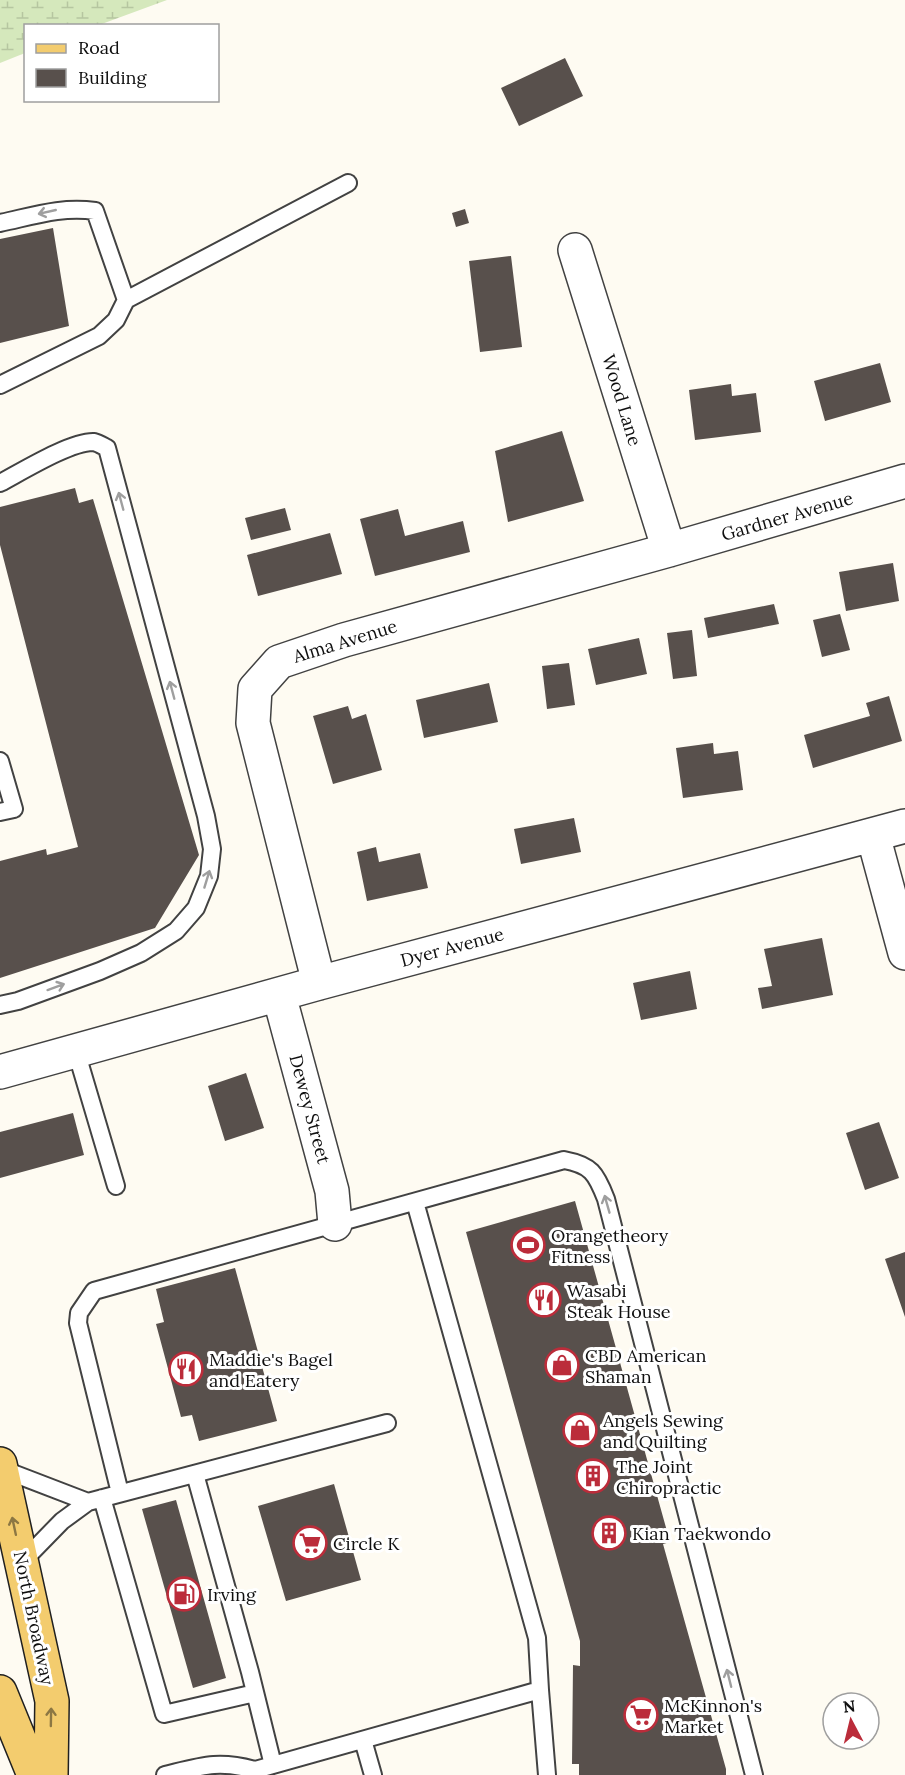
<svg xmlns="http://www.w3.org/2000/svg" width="905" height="1775" font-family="Lora,serif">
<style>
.wetland{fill:url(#wetland-marsh)}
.building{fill:#58504c}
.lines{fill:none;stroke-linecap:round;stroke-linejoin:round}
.service-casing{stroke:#424242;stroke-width:20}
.minor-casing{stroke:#424242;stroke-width:36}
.primary-casing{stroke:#202020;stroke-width:36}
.service{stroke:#fff;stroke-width:16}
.minor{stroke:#fff;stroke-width:33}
.primary{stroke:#f3cc6e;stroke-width:33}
.oneway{stroke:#9f9f9f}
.oneway2{stroke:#8c7743}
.labels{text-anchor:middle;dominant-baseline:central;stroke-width:6;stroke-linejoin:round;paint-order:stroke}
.street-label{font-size:18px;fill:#0f0f0f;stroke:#fff}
.poi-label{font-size:18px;fill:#0f0f0f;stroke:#fff;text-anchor:start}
</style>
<defs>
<pattern id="wetland-marsh" width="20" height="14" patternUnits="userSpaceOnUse" patternTransform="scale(1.5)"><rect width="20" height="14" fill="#d5e8bc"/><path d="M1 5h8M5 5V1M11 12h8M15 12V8" fill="none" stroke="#b6c6a0"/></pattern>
</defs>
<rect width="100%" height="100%" fill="#fefbf2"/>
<path class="wetland" d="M0,0H167L99,25L26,26L25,53L0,63Z"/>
<path class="building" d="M565,58L583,96L519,126L501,88Z
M465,209L469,223L456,227L452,213Z
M53,228L69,326L0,343V239Z
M511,256L522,347L480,352L469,261Z
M880,363L891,402L825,421L814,381Z
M731,384L732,396L756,393L761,432L695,440L689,390Z
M562,431L584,501L508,522L495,451Z
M75,488L79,503L93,499L199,855L155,928L0,978V861L46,849L47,855L78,847L0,545V507Z
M285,508L291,530L251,540L245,518Z
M398,509L405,536L463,521L470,552L375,576L360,519Z
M330,533L342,574L258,596L247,555Z
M893,563L899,601L846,611L839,572Z
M774,604L779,624L708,638L704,618Z
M840,614L850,650L822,657L813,620Z
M692,630L697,676L673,679L667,633Z
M639,638L647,674L596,685L588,649Z
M569,663L575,705L547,709L542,666Z
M489,683L498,722L424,738L416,700Z
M889,696L902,741L813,768L804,735L870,716L866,703Z
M348,706L352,719L366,714L382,770L333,784L313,716Z
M713,743L714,754L738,751L743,790L683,798L676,748Z
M574,818L581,852L521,864L514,829Z
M376,847L379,862L420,853L428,888L367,901L357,852Z
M822,938L833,995L762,1009L758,988L772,986L764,949Z
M690,971L697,1009L641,1020L633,983Z
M246,1073L264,1128L225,1141L208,1086Z
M73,1113L84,1155L0,1178V1132Z
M879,1122L899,1178L865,1190L846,1133Z
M575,1201L670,1542L663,1544L726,1769V1775H579V1764H572L573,1665L580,1666V1641L466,1232Z
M905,1252V1317L885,1259Z
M235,1268L277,1421L199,1441L192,1415L181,1417L156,1324L164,1322L156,1289Z
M334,1484L361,1580L286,1601L258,1506Z
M176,1500L226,1678L193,1688L142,1509Z"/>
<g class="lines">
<defs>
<path id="service" d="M0,223C33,216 62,206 95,211L126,300L116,320L99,336L0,385
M126,300L348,183
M0,483C21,472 71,441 94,442C98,443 103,446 107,448L206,816L212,849L209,876L196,908L176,931L141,953L100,971L18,1001L0,1005
M0,761L14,809L0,812
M76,1051L116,1186
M2,1469L88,1502
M195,1474L250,1672L273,1765
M120,1493L78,1323L79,1313L94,1291L564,1160C591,1165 596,1173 606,1199L754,1775
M102,1498L164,1714L255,1693
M22,1562L62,1521L88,1502L387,1423
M540,1690L547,1775
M363,1740L373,1775
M165,1775C202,1766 218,1760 255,1770
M250,1775L255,1770L540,1690L537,1638L415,1202"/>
<path id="minor" d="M575,250L669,550
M873,835L905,953
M319,983L253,723L255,689L279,662L344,640L669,550L905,481
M279,995L332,1191L335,1224
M0,1072L319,983L905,826"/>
<path id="primary" d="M0,1464L52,1701L51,1775
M0,1692L34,1775"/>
</defs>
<use href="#service" class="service-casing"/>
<use href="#minor" class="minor-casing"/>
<use href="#primary" class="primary-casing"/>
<use href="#service" class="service"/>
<use href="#minor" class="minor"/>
<use href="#primary" class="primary"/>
</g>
<defs><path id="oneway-shaft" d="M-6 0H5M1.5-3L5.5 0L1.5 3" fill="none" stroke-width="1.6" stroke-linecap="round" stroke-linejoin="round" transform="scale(1.5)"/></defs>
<g class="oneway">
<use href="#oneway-shaft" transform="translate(47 212) rotate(167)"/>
<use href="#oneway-shaft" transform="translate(121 501) rotate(-105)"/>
<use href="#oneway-shaft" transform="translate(172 690) rotate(-105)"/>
<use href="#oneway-shaft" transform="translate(207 879) rotate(-73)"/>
<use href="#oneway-shaft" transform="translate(56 987) rotate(-20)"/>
<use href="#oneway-shaft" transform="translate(607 1204) rotate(-106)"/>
<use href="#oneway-shaft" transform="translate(729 1678) rotate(-104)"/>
</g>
<g class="oneway2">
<use href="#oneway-shaft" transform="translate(14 1526) rotate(-102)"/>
<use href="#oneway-shaft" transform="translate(51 1717) rotate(-89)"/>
</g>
<defs>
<symbol id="stadium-ring" viewBox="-11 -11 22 22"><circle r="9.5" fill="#fff" stroke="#bb2c3a" stroke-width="1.5"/><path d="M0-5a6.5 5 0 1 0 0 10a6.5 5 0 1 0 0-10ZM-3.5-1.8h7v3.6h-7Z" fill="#bb2c3a"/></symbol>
<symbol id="restaurant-ring" viewBox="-11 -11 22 22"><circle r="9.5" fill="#fff" stroke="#bb2c3a" stroke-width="1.5"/><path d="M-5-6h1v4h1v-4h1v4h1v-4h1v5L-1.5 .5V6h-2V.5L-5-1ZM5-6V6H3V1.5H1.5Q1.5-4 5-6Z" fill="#bb2c3a"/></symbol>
<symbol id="shop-ring" viewBox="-11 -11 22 22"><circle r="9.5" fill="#fff" stroke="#bb2c3a" stroke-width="1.5"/><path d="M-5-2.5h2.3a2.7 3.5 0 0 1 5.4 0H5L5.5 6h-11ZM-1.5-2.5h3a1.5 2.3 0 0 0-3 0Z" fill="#bb2c3a"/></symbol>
<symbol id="building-ring" viewBox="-11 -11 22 22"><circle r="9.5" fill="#fff" stroke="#bb2c3a" stroke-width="1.5"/><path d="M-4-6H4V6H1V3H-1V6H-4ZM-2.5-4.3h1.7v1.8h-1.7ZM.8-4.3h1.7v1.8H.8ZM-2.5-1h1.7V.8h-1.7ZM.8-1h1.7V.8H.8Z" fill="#bb2c3a"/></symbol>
<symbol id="supermarket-ring" viewBox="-11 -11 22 22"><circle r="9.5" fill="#fff" stroke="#bb2c3a" stroke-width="1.5"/><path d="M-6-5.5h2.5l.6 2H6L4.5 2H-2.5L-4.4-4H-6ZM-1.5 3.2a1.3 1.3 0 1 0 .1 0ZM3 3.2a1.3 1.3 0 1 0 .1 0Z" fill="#bb2c3a"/></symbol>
<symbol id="fuel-ring" viewBox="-11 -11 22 22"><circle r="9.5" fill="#fff" stroke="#bb2c3a" stroke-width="1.5"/><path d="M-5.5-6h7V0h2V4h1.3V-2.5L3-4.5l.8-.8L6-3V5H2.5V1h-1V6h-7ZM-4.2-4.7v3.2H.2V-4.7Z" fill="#bb2c3a"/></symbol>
</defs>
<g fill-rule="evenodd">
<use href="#stadium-ring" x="509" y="1226" width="38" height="38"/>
<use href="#restaurant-ring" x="525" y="1281" width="38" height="38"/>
<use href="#shop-ring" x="543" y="1346" width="38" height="38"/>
<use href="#restaurant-ring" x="167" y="1350" width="38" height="38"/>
<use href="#shop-ring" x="561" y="1411" width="38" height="38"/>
<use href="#building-ring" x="574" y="1457" width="38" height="38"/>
<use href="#building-ring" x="590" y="1514" width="38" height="38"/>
<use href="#supermarket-ring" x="291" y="1524" width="38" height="38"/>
<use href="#fuel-ring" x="165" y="1575" width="38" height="38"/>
<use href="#supermarket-ring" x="622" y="1696" width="38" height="38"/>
</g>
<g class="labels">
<g class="street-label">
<text transform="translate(622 400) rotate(73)">Wood Lane</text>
<text transform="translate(787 516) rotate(-16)">Gardner Avenue</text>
<text transform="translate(345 641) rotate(-17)">Alma Avenue</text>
<text transform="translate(452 947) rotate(-15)">Dyer Avenue</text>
<text transform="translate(310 1109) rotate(75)">Dewey Street</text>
<text transform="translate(34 1618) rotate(78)">North Broadway</text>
</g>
<g class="poi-label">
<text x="551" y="1235">Orangetheory<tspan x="551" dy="21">Fitness</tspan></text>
<text x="567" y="1290">Wasabi<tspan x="567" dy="21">Steak House</tspan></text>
<text x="585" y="1355">CBD American<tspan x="585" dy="21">Shaman</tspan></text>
<text x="209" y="1359">Maddie's Bagel<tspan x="209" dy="21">and Eatery</tspan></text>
<text x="603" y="1420">Angels Sewing<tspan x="603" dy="21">and Quilting</tspan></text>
<text x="616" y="1466">The Joint<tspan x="616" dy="21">Chiropractic</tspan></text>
<text x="632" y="1533">Kian Taekwondo</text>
<text x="333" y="1543">Circle K</text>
<text x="207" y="1594">Irving</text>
<text x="664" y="1705">McKinnon's<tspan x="664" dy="21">Market</tspan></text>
</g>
</g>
<rect x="24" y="24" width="195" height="78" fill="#ffffff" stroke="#9f9f9f" stroke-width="1.5"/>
<rect x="36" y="44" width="30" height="9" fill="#f3cc6e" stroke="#9f9f9f" stroke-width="1.5"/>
<text x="78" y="54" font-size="18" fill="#0f0f0f">Road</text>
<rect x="36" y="69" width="30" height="18" fill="#58504c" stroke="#9f9f9f" stroke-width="1.5"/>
<text x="78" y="84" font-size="18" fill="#0f0f0f">Building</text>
<g transform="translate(851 1721) rotate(353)"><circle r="28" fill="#ffffff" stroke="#9f9f9f" stroke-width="1.5"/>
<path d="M0-4.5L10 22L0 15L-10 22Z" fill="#bb2c3a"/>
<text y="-9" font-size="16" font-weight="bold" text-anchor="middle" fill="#0f0f0f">N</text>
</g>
</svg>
